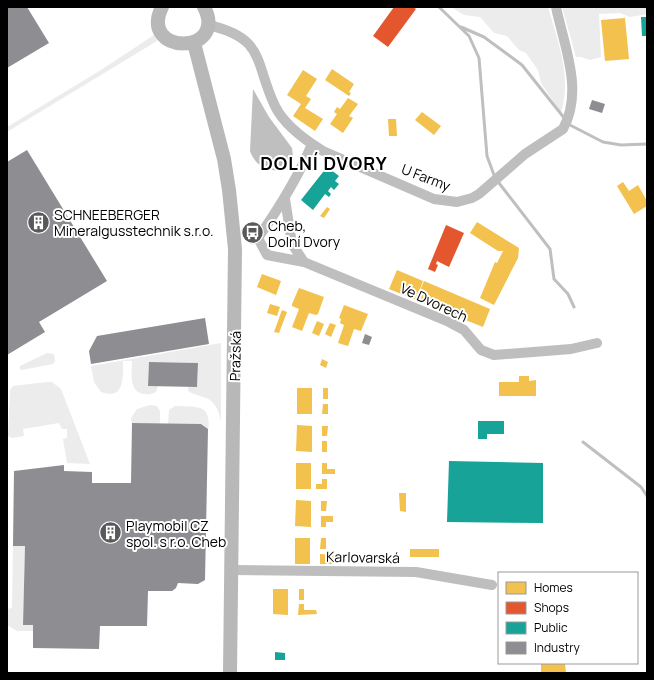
<svg xmlns="http://www.w3.org/2000/svg" width="654" height="680" font-family="Manrope,sans-serif">
<style>
.green{fill:#ececec}
.water{fill:#bfbfbf}
.homes{fill:#f2c14e}
.shops{fill:#e4572e}
.public{fill:#17a398}
.industry{fill:#8d8d92}
.lines{fill:none;stroke-linecap:round;stroke-linejoin:round}
.stream{stroke:#bfbfbf;stroke-width:3}
.street{stroke:#bebebe;stroke-width:10}
.secondary{stroke:#b8b8b8;stroke-width:14}
.labels{text-anchor:middle;dominant-baseline:central;stroke-width:4;stroke-linejoin:round;paint-order:stroke}
.street-label{font-size:14px;fill:#000;stroke:#fff}
.poi-label{font-size:14px;fill:#000;stroke:#fff;text-anchor:start}
.district-label{font-size:18px;font-weight:bold;letter-spacing:1px;fill:#000;stroke:#fff}
</style>
<rect width="100%" height="100%" fill="#fff"/>
<path class="green" d="M451,7H548C558,42 572,76 561,113L541,83L538,70L526,53L519,50L507,36L494,33L480,17L464,15Z
M562,7H647V14L630,17L620,13L599,14L601,57L590,60L581,57H576Z
M154,35L157,41L7,132V127L101,70Z
M221,343V421C218,408 214,399 200,396C196,394 192,394 188,391V387H197L198,363L149,362L148,386H158L156,392C152,394 149,395 144,394C128,392 132,372 132,361H123C123,376 125,401 101,392L94,382L91,366Z
M47,353L54,354L55,361L53,364L22,370L20,369V366Z
M47,382H52L61,389L90,464L67,463L63,439L67,438V429H62L59,423L23,429L24,436L12,438L8,436L10,390L13,386Z
M150,405L157,406L160,411V424L132,423L131,418L137,409Z
M175,406C197,407 212,403 208,432L206,427L201,424H168L169,410Z
M13,546H25L23,625H33V631H17L7,625V609L12,608Z"/>
<path class="water" d="M253,89L269,117L292,148L293,156L287,169C271,173 256,168 250,151Z"/>
<path class="homes" d="M625,18L629,59L605,61L601,20Z
M332,69L354,84L349,92L351,93L349,96L325,80Z
M303,70L317,79L306,96L311,99L305,108L323,119L315,131L293,116L301,104L287,95Z
M348,98L358,104L349,116L353,118L343,133L330,124L337,114L334,112L337,107L340,109Z
M422,112L441,126L434,135L415,120Z
M388,119H396L397,136H389Z
M623,182L629,191L638,185L647,201V206L634,214L617,186Z
M327,207L330,209L324,218L320,216Z
M477,222L519,248L518,258L494,305L480,298L495,262L497,263L503,251H498L470,233Z
M397,270L423,281L416,300L389,289Z
M262,274L281,281L276,295L257,287Z
M424,281L490,309L483,327L416,300Z
M299,288L324,297L318,314L316,315L309,313L302,331L292,327L299,309L292,306V304Z
M270,304L280,307L277,316L267,313Z
M344,305L368,314L361,331L354,329L348,346L338,343L344,325L340,323L341,319L339,318Z
M282,310L287,312L279,333L274,332Z
M317,321L324,324L319,336L312,333Z
M330,323L336,325L331,337L325,334Z
M322,359L328,362L326,368L320,365Z
M519,376H529V381L536,380V396H499V382H519Z
M297,388H312V414H297Z
M323,388H328V399H323Z
M323,404H328V414H322Z
M297,425L312,426V452L296,451Z
M322,426H328L327,436H322Z
M322,441H327V452H322Z
M296,463H311V489H296Z
M322,463H327V469H335V474H322Z
M322,479H327V489H316V484H322Z
M399,493H406V512L400,511Z
M296,500L311,501V527L295,526Z
M321,501H327L326,511H321Z
M321,516H333V522H326V527H321Z
M295,538H310V564H295Z
M321,538H326V549H320Z
M410,549H439V557H410Z
M320,554L334,555L335,564H320Z
M273,589H288V615L273,614Z
M299,589H304V600H299Z
M299,604H304V610H316L317,614L298,615Z
M541,663H565L566,673H541Z"/>
<path class="shops" d="M394,7H413L416,9L388,47L373,36Z
M446,225L464,233L449,267L437,261L436,264L438,265L435,272L428,269Z"/>
<path class="public" d="M641,17H647V36H642Z
M327,167L339,176L335,181L339,184L334,190L331,187L328,191L331,194L329,197L325,194L313,210L301,200Z
M478,421H504V434H487V439H478Z
M449,461L543,463V523L447,522Z
M275,652L285,653V660H275Z"/>
<path class="industry" d="M7,7H27L49,43L7,68Z
M592,100L605,104L602,113L589,109Z
M27,150L107,281L39,322L45,332L7,355V162Z
M205,318L209,344L91,364L89,351L97,336Z
M365,334L372,337L369,345L362,343Z
M149,362L198,363L197,387L148,386Z
M132,423L201,424L208,429L205,580L198,584L178,583L176,588L172,591H148L147,626H100L99,649L33,648V625H23L25,546H13L14,471L64,465V471L92,472V483H131Z"/>
<g class="lines">
<path class="stream" d="M439,7L469,36L479,58L487,156L494,175
M461,27L484,37L522,65L565,119
M568,124L603,142L621,145L647,144
M499,183L550,249L554,279L568,294L574,307
M583,442L641,487L647,496"/>
<path class="street" d="M208,25C266,38 254,62 275,106C284,125 305,140 323,151L434,199L457,202L472,198L479,194L525,154L563,129C584,91 564,46 556,7
M285,199L292,244L304,262L267,255L258,238C279,208 298,178 312,144
M304,262L449,322L464,330L481,350L494,355L571,349L597,343
M232,570L416,572L492,585"/>
<path class="secondary" d="M162,7C138,56 229,55 204,7
M194,43L224,159L229,190L235,249L230,673"/>
</g>
<defs>
<symbol id="building-disc" viewBox="-11 -11 22 22"><circle r="9.5" fill="#595959" stroke="#fff"/><path d="M-4-6H4V6H1V3H-1V6H-4ZM-2.5-4.3h1.7v1.8h-1.7ZM.8-4.3h1.7v1.8H.8ZM-2.5-1h1.7V.8h-1.7ZM.8-1h1.7V.8H.8Z" fill="#fff"/></symbol>
<symbol id="bus-disc" viewBox="-11 -11 22 22"><circle r="9.5" fill="#595959" stroke="#fff"/><path d="M-5-6H5V4H4V6H2V4H-2V6H-4V4H-5ZM-3.5-4V0h7V-4ZM-3.5 1.2v1.5H-2V1.2ZM2 1.2v1.5H3.5V1.2Z" fill="#fff"/></symbol>
</defs>
<g fill-rule="evenodd">
<use href="#building-disc" x="26" y="210" width="25" height="25"/>
<use href="#bus-disc" x="240" y="220" width="25" height="25"/>
<use href="#building-disc" x="98" y="520" width="25" height="25"/>
</g>
<g class="labels">
<g class="street-label">
<text transform="translate(426 177) rotate(21)">U Farmy</text>
<text transform="translate(434 302) rotate(25)">Ve Dvorech</text>
<text transform="translate(235 356) rotate(-89)">Pražská</text>
<text transform="translate(363 557) rotate(1)">Karlovarská</text>
</g>
<g class="poi-label">
<text x="54" y="214">SCHNEEBERGER<tspan x="54" dy="16">Mineralgusstechnik s.r.o.</tspan></text>
<text x="268" y="225">Cheb,<tspan x="268" dy="16">Dolní Dvory</tspan></text>
<text x="126" y="525">Playmobil CZ<tspan x="126" dy="16">spol. s r.o. Cheb</tspan></text>
</g>
<g class="district-label">
<text x="324" y="163">DOLNÍ DVORY</text>
</g>
</g>
<rect width="654" height="680" fill="none" stroke="#000000" stroke-width="16"/>
<rect x="498" y="572" width="140" height="92" fill="#ffffff" stroke="#999999"/>
<rect x="506" y="582" width="20" height="12" fill="#f2c14e" stroke="#999999"/>
<text x="534" y="592" font-size="12" fill="#000000">Homes</text>
<rect x="506" y="602" width="20" height="12" fill="#e4572e" stroke="#999999"/>
<text x="534" y="612" font-size="12" fill="#000000">Shops</text>
<rect x="506" y="622" width="20" height="12" fill="#17a398" stroke="#999999"/>
<text x="534" y="632" font-size="12" fill="#000000">Public</text>
<rect x="506" y="642" width="20" height="12" fill="#8d8d92" stroke="#999999"/>
<text x="534" y="652" font-size="12" fill="#000000">Industry</text>
</svg>
